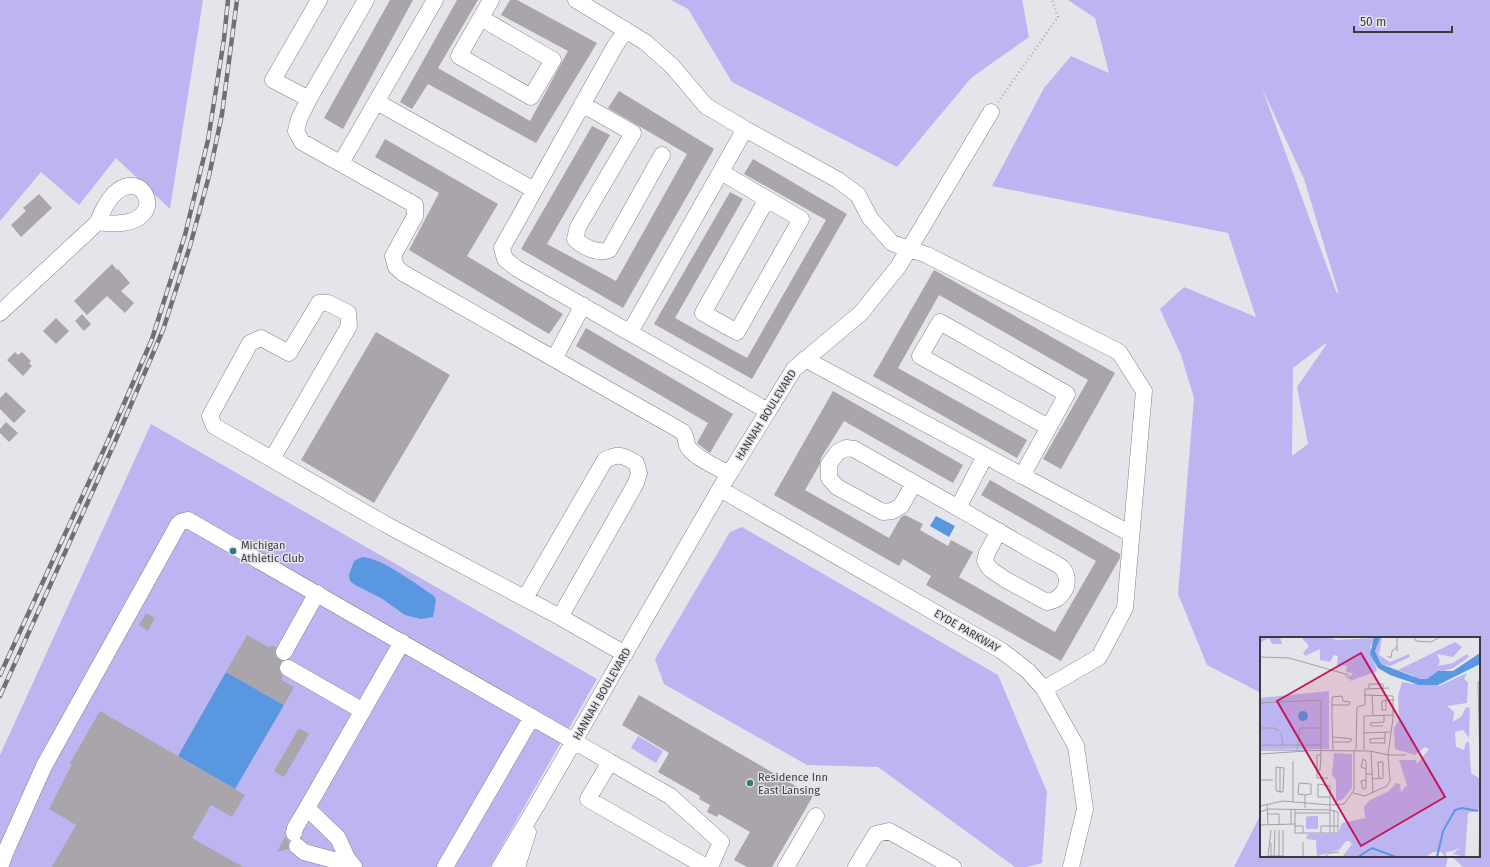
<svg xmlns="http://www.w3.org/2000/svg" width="1490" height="867" font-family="'Fira Sans',sans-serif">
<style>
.green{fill:#bcb5f1;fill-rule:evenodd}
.water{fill:#5a97e1}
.building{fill:#a9a5aa}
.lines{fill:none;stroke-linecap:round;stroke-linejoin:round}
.minor-casing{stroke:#838388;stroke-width:17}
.path{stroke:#aeaeb3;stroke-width:2.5;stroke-dasharray:1 3;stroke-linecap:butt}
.minor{stroke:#fff;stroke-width:16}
.rail-casing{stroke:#707074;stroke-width:4.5}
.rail{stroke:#e4e4ea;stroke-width:3;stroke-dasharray:9;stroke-linecap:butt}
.poi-dot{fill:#317a7d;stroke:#e4e4ea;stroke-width:1.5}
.labels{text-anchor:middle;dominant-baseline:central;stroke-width:3;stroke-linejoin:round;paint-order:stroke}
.street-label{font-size:11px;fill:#3b3a3d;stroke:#e4e4ea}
.poi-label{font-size:11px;fill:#3b3a3d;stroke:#e4e4ea;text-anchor:start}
.inset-river{fill:none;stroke:#5a97e1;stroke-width:2}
.inset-road{fill:none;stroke:#a0a0a5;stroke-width:1}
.view{fill:#c2185b;fill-opacity:0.15;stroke:#c2185b;stroke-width:2}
.inset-edge{fill:none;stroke:#3b3a3d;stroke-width:2}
</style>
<rect width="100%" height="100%" fill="#e4e4ea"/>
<path class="green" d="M0,0H203L170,209L116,158L79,205L41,172L0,221Z
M671,0H1022L1029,37L971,78L897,167L732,82L688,9Z
M1068,0H1490V867H1463L1451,856H1479V638H1261V693L1207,665L1178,594L1194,398L1181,355L1160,309L1184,287L1256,317L1228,233L992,186L1044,88L1071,56L1109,73L1095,18ZM1262,88L1304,179L1338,291L1337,294ZM1326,343V345L1297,387L1308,444L1292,456L1293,368Z
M151,424L597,679L490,867H0V755Z
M742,527L998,675L1047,792L1042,863L1027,867H1015L878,767L807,765L664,684L655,659L730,532Z
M638,736L663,751L656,763L631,748Z
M1261,814V856H1448L1446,867H1234Z"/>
<path class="water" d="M936,516L955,526L949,537L930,526Z
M362,557C382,558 416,584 434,596L436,600L433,617L421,619L405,615L381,598L355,585L350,581L349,575L354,561Z
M226,672L284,705L235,789L178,756Z"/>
<path class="building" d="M390,0H413L343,129L324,118Z
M457,0H478L438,68L530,121L568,51L501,15L510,0H517L597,43L536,143L428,84L412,109L400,102Z
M619,91L714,149L623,308L521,249L592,126L610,135L547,244L616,281L687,154L608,108Z
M385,139L498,204L467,256L563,314L549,334L409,250L439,193L375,157Z
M753,159L847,214L752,379L654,324L730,192L743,199L675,318L747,358L826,220L744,174Z
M39,194L52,208L21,237L11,225L26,211L23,208Z
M112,264L117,270L118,269L130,283L121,291L134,303L125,313L107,296L87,315L74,301Z
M934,270L1115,373L1061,469L1043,459L1088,380L939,295L898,368L1027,440L1017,458L873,376Z
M82,314L91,324L84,331L75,321Z
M56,318L69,331L56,344L43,331Z
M586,328L733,414L710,453L697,443L708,423L576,346Z
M376,332L450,375L374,503L301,460Z
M15,352L18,355L22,352L31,361L29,363L32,366L23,376L7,360Z
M833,391L963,465L953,483L844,421L821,458L820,464L805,490L889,538L901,517L905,515L923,524L920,530L948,546L951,540L973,552L959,577L1055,632L1096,561L981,495L990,480L1120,554V558L1061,661L926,585L931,576L903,559L899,566L774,495Z
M6,392L26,411L14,423L0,409V398Z
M6,422L18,433L9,442L0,433V429Z
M146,613L155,618L148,631L139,625Z
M247,635L270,648L272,645L276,647L275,652L276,656L282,661L279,668L280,672L283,676L281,680L294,687L284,705L226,672Z
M639,695L813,796L772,867H747L734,860L750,832L719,814L717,817L707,812L710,805L699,799L700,796L658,772L669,753L622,725Z
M100,711L245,795L232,817L211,805L192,838L243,867H52L76,825L49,809L72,764L70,763Z
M299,728L309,734L284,777L274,771Z
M285,837L289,841L288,849L277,852Z"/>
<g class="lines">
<defs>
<path id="minor" d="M366,0L309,99L299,119L296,131L302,142L415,205V216L393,256L396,267L403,273L683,432C687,438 685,442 688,447C695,458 717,467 729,474
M481,18L553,60L531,97L459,56L491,0
M626,30L615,46L502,248L505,259L516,268L768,411
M309,99L273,80L319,0
M377,102L534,190
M582,104L633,133L578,227L575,239C583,247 597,254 609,250L662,155
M991,112L909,249L927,255L1119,352L1144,391L1125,608L1099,657L1044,689
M341,163L435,0
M721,172L767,199L703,313L737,332L801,219L767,199
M0,313L98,222C131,134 190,236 98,222
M630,332L745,129
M554,359L583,305
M805,359L1131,534
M272,459L349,326L348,313L328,303H319L289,353L261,338L250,343L210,416L214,426L385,524L560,617L625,654
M1022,476L1067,394L940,322L920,356L1048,427
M914,483L901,506L892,511L883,512L837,487L829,478V464L838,452L846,448L854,449L958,508L985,456
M720,489L1002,651L1028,671L1044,689L1076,746L1085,809L1071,867
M958,508C984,523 1010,538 1036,553C1043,557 1057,563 1062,568C1068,574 1068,584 1064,591C1060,598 1054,601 1047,602L1006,580L990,569L985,561L987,553L999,531
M525,598L605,460C619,453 622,455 636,463L639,473L636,483L560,617
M284,652L317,593
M288,668L363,711
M610,762L670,796L721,842L710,867
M294,833L295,828L307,808
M297,846L304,852L352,865
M0,867L6,851L44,766L178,525L181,522L188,520L610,762L588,799L706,867
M354,867L347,858L338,838L307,808L402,642
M445,867L532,717
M500,867L537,805L720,489L794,369L861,313L898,267L909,249L892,243L870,218L858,195L838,180L745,129L706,106L672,66L645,42L576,0
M517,867L528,832
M786,867L816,816
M856,867L876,834L889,831L953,867"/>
</defs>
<use href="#minor" class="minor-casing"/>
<path class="path" d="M998,102L1058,17L1052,0"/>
<use href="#minor" class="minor"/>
<defs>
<path id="rail" d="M0,675L106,445L152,339L185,235L208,140L224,39L228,0
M0,696L115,442L163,330L190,246L209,176L222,114L237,0"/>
</defs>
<use href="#rail" class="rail-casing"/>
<use href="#rail" class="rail"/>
</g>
<g class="poi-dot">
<circle cx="233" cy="551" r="4"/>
<circle cx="750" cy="783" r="4"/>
</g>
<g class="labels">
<g class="street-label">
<text transform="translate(766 415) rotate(-58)">HANNAH BOULEVARD</text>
<text transform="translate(967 631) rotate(30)">EYDE PARKWAY</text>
<text transform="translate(602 694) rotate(-60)">HANNAH BOULEVARD</text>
</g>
<g class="poi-label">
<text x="241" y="545">Michigan<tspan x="241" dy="13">Athletic Club</tspan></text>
<text x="758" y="777">Residence Inn<tspan x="758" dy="13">East Lansing</tspan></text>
</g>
</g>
<g transform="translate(1260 637)">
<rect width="220" height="220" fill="#e4e4ea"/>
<path d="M0,0H20L22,7H12L9,1L0,6ZM41,0H68L76,3L115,1L110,10L117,34L90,44L92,36L86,35L87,29L77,28L78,19L74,18L70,25L60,23V12L45,19L43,16L49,9ZM120,0H122L119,18L130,25L149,17L150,20L130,29L121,27L115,14ZM195,5L202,10L193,20L177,17L180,24L178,29L193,26L207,17L209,20L193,31L172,38L179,49L207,36L204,42L208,45L207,66L187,69L194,75L193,85L202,79L206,70L210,71L209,101L203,93L195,95L196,110L204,113L206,105H209L211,136L220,142V173L208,176L205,220L193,217L200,210L193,214L186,215V220L181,215H173L166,220H82L92,207L89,204H86L79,213L57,219L56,203L46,202L48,197H78L82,186L105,181L104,170L110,163L129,154L136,146L140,147L141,155L147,148L139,123H156L157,127L169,112L165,110L155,118L135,112L134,91L139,83L138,59L142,45L154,47V39L138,33ZM69,54V112H0V61ZM74,116L92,117V151L83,162L76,165V144L72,137ZM49,179H58V192H46V180Z" fill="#bcb5f1"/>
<path d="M114,0L120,1L115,14L121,27L160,42H167L178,34H193L220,16V27L178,48H159L130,38L118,31L110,17ZM38 79a5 5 0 1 1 10 0a5 5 0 1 1-10 0Z" fill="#5a97e1"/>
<path class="inset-river" d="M98,220L112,211L136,220M177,220L183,194L195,173L202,171L218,174"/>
<path class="inset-road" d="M154,0L156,4L171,5L180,0M137,14V0M127,19L131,21L132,14L137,10M0,20L29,21L89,38L91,41H88L85,38M220,43L218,45L220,128M109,51V47H123V51M112,58L113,78M126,63V73H122V64L126,63H134M0,66L61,63V118H57V141H68M72,68H89L90,65L83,64L82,59L72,60V83L73,113M123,89H111L110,86L124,85V78M0,91H14L19,94M125,95V101L110,102V106H125V101M21,96L23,108M104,96L130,95M73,100L92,102L90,105H73M0,108H61M0,113L110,114L128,118L133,81V59L104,58M37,113L40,91H61M96,113L97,70L105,68V52L129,51M104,113V79L133,78M111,114L113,156M0,117L47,114M33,124V164M16,130L24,131L23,155L16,154ZM20,130V156M106,132L101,130L103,122L106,124V137H112M57,133H60L61,118M106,137V151L103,152L101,144L106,143M112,142L123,141V125H118L119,142M0,143H13M93,156L105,159L127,149L130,144L128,118H146M7,167L8,187M0,169L23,164L70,168L84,167L94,153V113M45,171V158L51,157V147L39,146L38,157L45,158M0,175L8,172L70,173V196M35,176H70M8,177H19V187M31,187V172M35,187V172M0,188L35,187V196H78V175L70,173V149L58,147V160H70M35,189H43V196M11,193L8,219H23V193M61,196V189H78M74,196V173M43,205V220M11,219V206M14,219L15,193M19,219V193M64,220L69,216L79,215M219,220L220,181"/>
<path class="view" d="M101,16L185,160L101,209L17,64Z"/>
<rect width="220" height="220" class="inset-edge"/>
</g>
<path d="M1354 26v6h98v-6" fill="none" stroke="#3b3a3d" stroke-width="2"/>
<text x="1360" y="26" font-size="12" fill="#3b3a3d" stroke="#e4e4ea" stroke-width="3" paint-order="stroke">50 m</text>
</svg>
